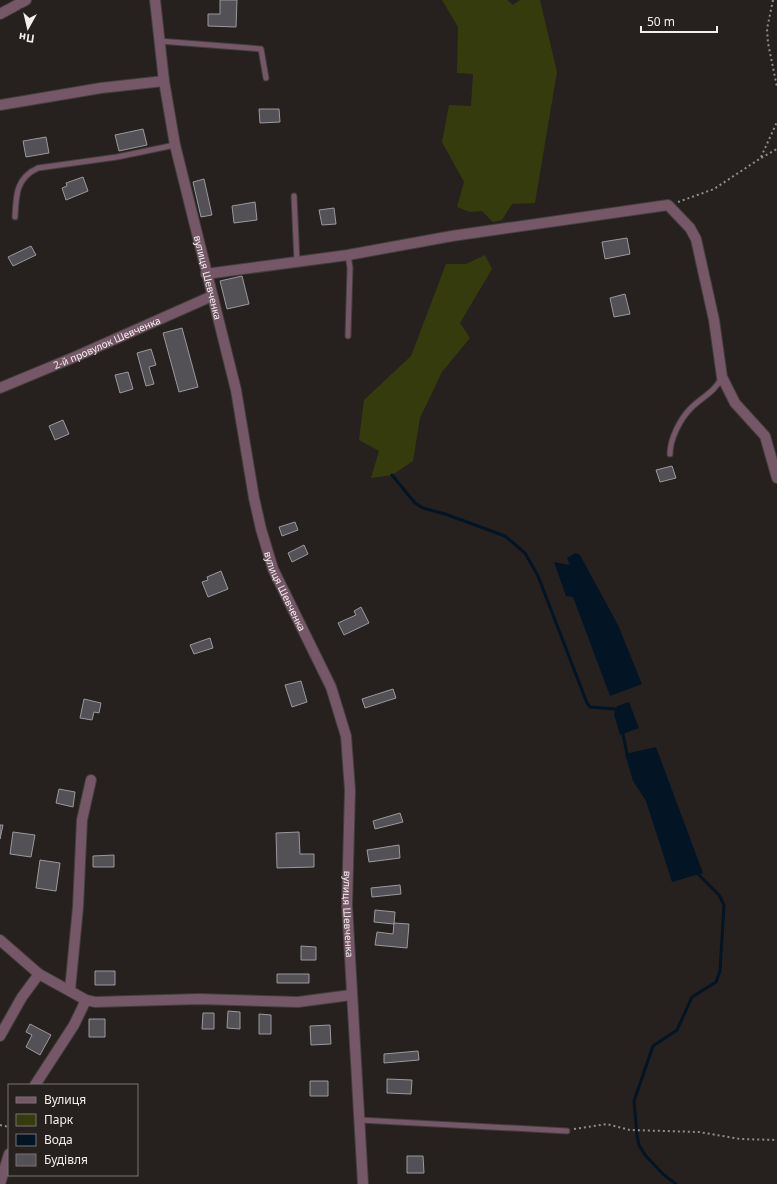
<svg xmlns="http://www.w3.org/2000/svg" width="777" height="1184" font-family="'Noto Sans',sans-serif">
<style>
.green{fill:#353b0d}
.water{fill:#031525}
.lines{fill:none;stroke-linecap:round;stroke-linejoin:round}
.stream{stroke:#031525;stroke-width:3}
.building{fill:#535156;stroke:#9a999e}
.lane-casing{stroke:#433e3c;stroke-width:7}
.street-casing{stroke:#433e3c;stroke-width:12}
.path{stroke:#918d8b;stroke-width:2;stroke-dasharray:2 3;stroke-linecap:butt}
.lane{stroke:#765767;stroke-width:5}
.street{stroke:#765767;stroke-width:10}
.labels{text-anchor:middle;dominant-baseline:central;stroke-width:3;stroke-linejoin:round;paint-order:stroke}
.street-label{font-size:10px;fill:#f2efed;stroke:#26211f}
</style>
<rect width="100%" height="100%" fill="#26211f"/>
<path class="green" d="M442,0H507L513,5L520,0H540L557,72L535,203L512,204L502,220L493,222L482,211L470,212L457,207L464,182L442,142L449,105L471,106L473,74L457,73L458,27Z
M485,255L492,269L460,323L470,338L442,372L420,418L413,461L392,475L371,478L379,451L359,440L364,400L411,356L446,264H466Z"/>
<path class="water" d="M575,553L580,555L618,625L642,684L610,696L573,597L566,596L554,562L570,565L567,558Z
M629,702L639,728L620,735L614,714L617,706Z
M656,747L703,873L672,882L646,801L633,781L625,754Z"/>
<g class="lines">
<path class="stream" d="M392,475L415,503L423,508L445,514L505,536L525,553L538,576L587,703L590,707L615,709
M623,734L627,754
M676,1184L664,1175L645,1155L639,1145L637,1136L634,1101L653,1046L677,1030L692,997L716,982L720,971L724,905L719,895L698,874"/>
</g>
<path class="building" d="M220,0H237L236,27L208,26V14H220Z
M259,109H279L280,122L260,123Z
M143,129L147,145L119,151L115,135Z
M46,137L49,153L26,157L23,141Z
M83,177L88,191L66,200L62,188L67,186L66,183Z
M204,179L212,215L201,217L193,182Z
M255,202L257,220L234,223L232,206Z
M334,208L336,224L322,225L319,210Z
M627,238L630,254L605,259L602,242Z
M31,246L36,255L13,266L8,257Z
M242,276L249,304L227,309L220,281Z
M625,294L630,314L614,317L610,298Z
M182,328L198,387L179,392L163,333Z
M151,349L156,365L149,367L154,384L146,386L137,353Z
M128,372L133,389L120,393L115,375Z
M63,420L69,434L55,440L49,426Z
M672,466L676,478L660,482L656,470Z
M295,522L298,530L282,536L279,527Z
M304,545L308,554L292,562L288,553Z
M221,571L228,589L208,597L202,582L208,580L207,577Z
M361,607L369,623L344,635L338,623L356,615L354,611Z
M210,638L213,648L194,654L190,645Z
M301,681L307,702L292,707L285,685Z
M393,689L396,698L365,708L362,699Z
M84,699L101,703L99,713L94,712L92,720L80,718Z
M59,789L75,792L73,807L56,803Z
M400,813L403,822L375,829L373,821Z
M0,825H3L0,839Z
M13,832L35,835L31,857L10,854Z
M299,832L300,854H314V867L277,868L276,833Z
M399,845L400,858L369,862L367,850Z
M114,855V867H93V856Z
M40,860L60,863L56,891L36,888Z
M400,885L401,894L372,897L371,888Z
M375,910L395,912L394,924L374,922Z
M394,923L409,924L407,948L375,945L377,932L393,934Z
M301,946L316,947V960H301Z
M95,971H115V985H95Z
M277,974H309V983H277Z
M228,1011L240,1012V1029L227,1028Z
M203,1013H214V1029H202Z
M259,1014L271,1015V1034H259Z
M89,1019H105V1037H89Z
M30,1024L51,1035L40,1055L26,1047L32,1035L26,1032Z
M330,1025L331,1044L311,1045L310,1026Z
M418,1051L419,1060L384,1063V1054Z
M387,1079L412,1080L411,1094L387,1093Z
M310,1081H328V1096H310Z
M407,1156H423L424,1173H407Z"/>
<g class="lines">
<defs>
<path id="lane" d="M159,41L261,49L266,78
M294,196L297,262
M15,217C16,195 16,178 38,168L117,157L175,145
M348,255L350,268L348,336
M670,454C670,439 680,419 691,408C702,397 715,392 722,377
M360,1120L567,1131"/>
<g id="street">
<path id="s1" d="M155,0L164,81L175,145L236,390L254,498L261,529L273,569L331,687L346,736L350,790L347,905L363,1184"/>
<path d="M0,14L26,0"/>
<path d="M0,105L101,88L164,81"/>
<path d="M206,274L348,255L452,236L668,205L690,228L696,239L714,320L722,377L735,403L765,436L777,478"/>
<path id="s2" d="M0,388L77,356L212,296"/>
<path d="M0,940L39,974L86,1000L95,1002L199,999L298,1002L351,995"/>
<path d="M70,990L78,907L82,820L91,780"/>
<path d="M0,1036L22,997L39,974"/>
<path d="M35,1085L74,1025L86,1000"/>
<path d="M0,1184L9,1154"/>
</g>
</defs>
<use href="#lane" class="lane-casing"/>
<use href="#street" class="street-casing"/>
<path class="path" d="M773,0L767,29L768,43L777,87
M761,157L777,122
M678,202L714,189L761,158L777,149
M0,1125L9,1127
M574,1129L607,1124L630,1130L699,1132L740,1139L777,1140"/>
<use href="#lane" class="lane"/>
<use href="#street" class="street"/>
</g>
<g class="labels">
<g class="street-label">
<text stroke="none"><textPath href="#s1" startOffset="283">вулиця Шевченка</textPath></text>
<text stroke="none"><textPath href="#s2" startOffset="116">2-й провулок Шевченка</textPath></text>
<text stroke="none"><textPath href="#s1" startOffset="607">вулиця Шевченка</textPath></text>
<text stroke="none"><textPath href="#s1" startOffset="943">вулиця Шевченка</textPath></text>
</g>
</g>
<rect x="8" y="1084" width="130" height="92" fill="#26211f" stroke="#787371"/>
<rect x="16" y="1097" width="20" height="6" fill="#765767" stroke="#787371"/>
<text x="44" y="1104" font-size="12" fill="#f2efed">Вулиця</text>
<rect x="16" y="1114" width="20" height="12" fill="#353b0d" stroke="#787371"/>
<text x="44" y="1124" font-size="12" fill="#f2efed">Парк</text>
<rect x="16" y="1134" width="20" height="12" fill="#031525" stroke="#787371"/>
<text x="44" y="1144" font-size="12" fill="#f2efed">Вода</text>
<rect x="16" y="1154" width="20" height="12" fill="#535156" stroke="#787371"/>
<text x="44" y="1164" font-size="12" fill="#f2efed">Будівля</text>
<g transform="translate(28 28) rotate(188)" stroke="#26211f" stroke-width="3" paint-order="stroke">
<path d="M0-3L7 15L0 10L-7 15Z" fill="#f2efed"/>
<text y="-6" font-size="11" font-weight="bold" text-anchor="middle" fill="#f2efed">Пн</text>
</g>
<path d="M641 26v6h76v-6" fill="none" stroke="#f2efed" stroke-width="2"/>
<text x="647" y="26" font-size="12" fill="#f2efed" stroke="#26211f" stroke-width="3" paint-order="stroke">50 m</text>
</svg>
